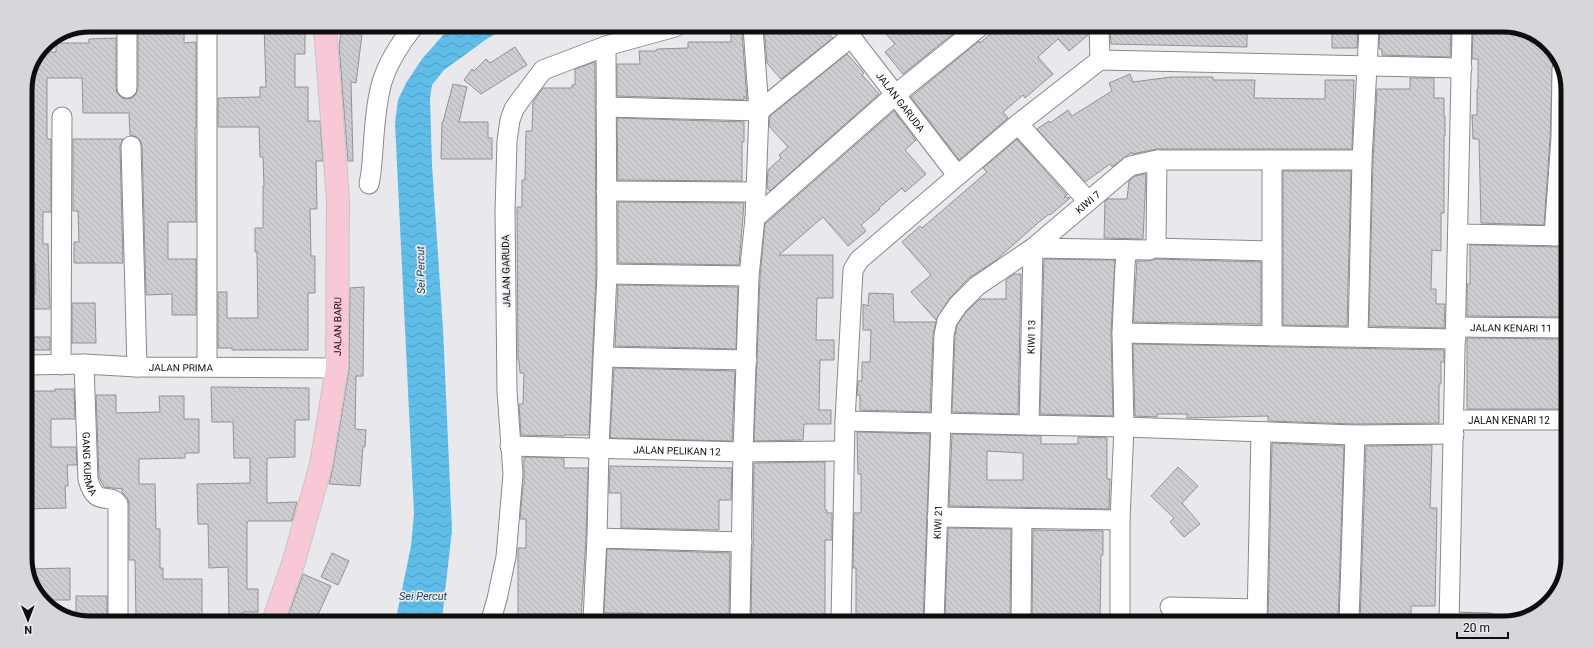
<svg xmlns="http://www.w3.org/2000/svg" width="1593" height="648" font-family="Roboto,sans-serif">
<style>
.water{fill:url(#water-waves)}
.building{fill:url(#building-back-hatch);stroke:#929295;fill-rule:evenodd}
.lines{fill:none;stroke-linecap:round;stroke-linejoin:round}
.minor-casing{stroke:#89898d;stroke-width:21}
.major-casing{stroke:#c5c5c5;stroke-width:24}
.minor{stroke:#fff;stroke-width:19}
.major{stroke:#f9c8d6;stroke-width:22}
.labels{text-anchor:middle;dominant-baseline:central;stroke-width:3.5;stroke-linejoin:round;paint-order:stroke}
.street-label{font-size:10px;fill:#0e0e0f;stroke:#e9e9ed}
.water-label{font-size:11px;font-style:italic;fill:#1d4658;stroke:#e9e9ed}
.rim{fill:none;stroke:#0e0e0f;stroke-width:5}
</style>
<defs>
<pattern id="water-waves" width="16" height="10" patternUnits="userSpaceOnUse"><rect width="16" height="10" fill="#5fbde8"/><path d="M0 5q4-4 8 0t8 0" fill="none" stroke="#51a1c6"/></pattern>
<pattern id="building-back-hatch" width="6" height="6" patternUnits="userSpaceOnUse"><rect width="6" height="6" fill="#ceced2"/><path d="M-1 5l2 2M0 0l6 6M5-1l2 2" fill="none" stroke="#b0b0b3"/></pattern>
</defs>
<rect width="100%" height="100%" fill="#e9e9ed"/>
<path class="water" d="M451,26H512L488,38L444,70L432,85L430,98L432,165L443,329L452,530L442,619H396L411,546L414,514L395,123L398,100L406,83L422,59Z"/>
<path class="building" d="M138,25L184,26V43L196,42V128H195L196,222H168V259H196V315H172V294L146,295L142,145L140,140L137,137L130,135L129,113H83L82,78H47V139H51V212H43V244H48L50,309H25V294H35V264H25V86L41,52H56V43H89V39L116,38V88L117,93L122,98L127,99L132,98L136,94L138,88Z
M264,26H305V54H295V87H308V121H320L323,161H316L317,209H310L311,256H315V293H308V350H232V348H218V292H227V318H258L257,252H255V228H263V186H264L263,157H260L259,127H218V98L260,97V87H266Z
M342,26H363L356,83L351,82L353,161H348L339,46Z
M764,27L824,28L833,38L781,79L767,63Z
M881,28H900L906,34L913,28H960L903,74L885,52L895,44Z
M997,28H1088V35L1069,51L1058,39L1038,57L1053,74L1025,98L1023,95L1003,112L1008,118L959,160L911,97L979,41L980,43Z
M1110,28L1247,29V47L1111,44Z
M1332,29H1358L1357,48H1332Z
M1380,29L1451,30L1450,57L1382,55V49H1379Z
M1473,30H1527L1553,50L1550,138L1544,225L1481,223L1479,139H1473L1472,115H1477V89H1478V59H1472Z
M731,32H742L747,100L744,96V100L617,96V64H640L639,51H656L657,49L688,48V42H731Z
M515,47L527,65L481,94L464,80L472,69L474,71L486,59L490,63Z
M847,54L864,73L862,75L879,94L770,191L767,188L768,170L781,158L779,155L788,147L769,126L770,116Z
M595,62L596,274L589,435H564V436L521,435L519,404H523L524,373H520L519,360H518L517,207H522V180H525L526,131H532L533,102L543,88H572V85H575V69Z
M1130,74L1133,82L1171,77H1213V80H1255L1254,98L1325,99V80H1354L1352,149H1157L1132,154V152L1112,167L1110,164L1085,182L1037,129L1049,121L1050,123L1068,110L1072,116L1112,91L1109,83Z
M1410,78H1434V98H1444V116H1445V136H1444V213H1441V251L1432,250L1431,289H1436V304H1445L1444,328L1369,326L1373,160L1377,89H1410Z
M453,84L467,87L459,122H488V138H492V159H441L442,122H443Z
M894,111L916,140L905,150L926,174L905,192L902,188L879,208L880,209L861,225L866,231L848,246L823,217L779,255H833V298H817L816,340H834V360H820L819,410H831V424H804L803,440L754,441L760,277L765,224Z
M617,118L744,122V142H742V181L618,180Z
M73,139H123L120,146L123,263H74V242H79L78,211H73Z
M1017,139L1067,195L1064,197L1070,198L1050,215L1049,214L1039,222L995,261L969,278L949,299L936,320L911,292L931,275L902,242L920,226L922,228L987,172L983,168Z
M1283,171H1351L1347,326L1283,325Z
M1146,174L1143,239L1104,238L1105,201L1108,199H1127L1129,181L1135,176Z
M618,202L744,203L739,265L618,263Z
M1470,245L1561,247V289H1566V317L1467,316V284H1470Z
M1044,259L1115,260L1111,333L1113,416L1040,414Z
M1155,259L1261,262V324L1133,322L1137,261H1149Z
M1014,274H1021L1018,414L952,412L955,336L957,325L966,312L980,299H1006V280Z
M618,285L738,287L736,349L615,346Z
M364,287L363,376H356L355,429L366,430L365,447H363L360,486L329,484L333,467L349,370L350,288Z
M869,293L893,294L894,322H936L933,335L930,412L860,410V395H857L858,381H862V362H870L871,330H863V304L868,306Z
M72,303H95L96,343H72Z
M25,337H50V350H25Z
M1467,338L1564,339L1565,409H1467Z
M1133,344L1444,350V362H1441V384H1439V423L1355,424L1268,421V416L1187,418V414H1157V417L1135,416Z
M614,368L735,371L732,441L610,438Z
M211,387L309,388V420H295V457L267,458V503L297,502L292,521H248L247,523V589H258V612H243L244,619H229L228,567L209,568L208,524H198L197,484L250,483V458H234L233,422H212Z
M55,389H74L75,419H51V447H76L77,465H67L68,486H65L66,508L25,509V495H30V448H25V394H29V391H55Z
M96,395H116V413L160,412L159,396H184V419H199V453H185V458L139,459V484H155L156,529H160V568H163V579H202V617L136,618L135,560H129V504L128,499L122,492V489L104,487L99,477Z
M857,432L930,434L923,621H856V568H853L854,513H861V474H858Z
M952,434L1041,436V444H1078V437L1107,438V479H1110L1109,509L949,506ZM987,451L1023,453V480H987Z
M1272,443L1344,446L1338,622H1268Z
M1432,445L1430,508H1437L1435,606H1411V623H1360L1366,446Z
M524,457L564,458V468H588L586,538L581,620H518V548H526V519H520L523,485H524Z
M825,462V510H827V513H832V540H825V620H751L752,550H753L754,463Z
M610,466L732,468L731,500H719V530L621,528V493H609Z
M1178,467L1198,486L1182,503L1200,524L1184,537L1170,522L1174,518L1151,496Z
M948,528L1011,529L1010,621H984V619H945Z
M1033,530L1103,531V555H1101L1100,622L1032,621Z
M607,549L730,553L729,617L701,618V620H642V613H604Z
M332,553L349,561L338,585L321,577Z
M70,568V600H42L38,597L28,569Z
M303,574L331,586L316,619H294L288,616Z
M76,596H107V618H76Z"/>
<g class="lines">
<defs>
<g id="minor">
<path d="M127,25V88"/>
<path d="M207,25V367"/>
<path id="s1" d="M844,28L957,175"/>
<path d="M1099,28L1100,60"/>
<path d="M606,107L759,111L851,37"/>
<path d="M1018,124L1088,201"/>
<path d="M131,146L137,367"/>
<path d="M369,184L371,173C374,145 374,109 382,82C388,63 402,41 414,26"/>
<path d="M606,191L755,192"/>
<path d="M755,218L895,95L978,28"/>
<path d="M1458,234L1566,236"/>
<path d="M1554,236L1561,138L1562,69"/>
<path d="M1153,248L1272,251"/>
<path d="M607,274L749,276"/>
<path id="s2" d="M1456,327L1566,328"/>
<path d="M1122,333L1456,339"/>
<path d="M1272,336V160"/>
<path d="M1358,337L1362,160L1369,29"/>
<path d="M603,357L747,360"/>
<path id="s3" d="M84,364L88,479C96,509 108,491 118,504V618"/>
<path id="s4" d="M25,365L84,364L137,367L337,368"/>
<path d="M61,365L62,117"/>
<path id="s5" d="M1454,420H1565"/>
<path d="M845,421L1124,427L1355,435L1454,434"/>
<path id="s6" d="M1029,425L1033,248L1149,250L1155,246L1156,241L1157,160"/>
<path id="s7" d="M510,446L743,452L844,451"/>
<path d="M937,517L1120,520"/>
<path d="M597,538L742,542"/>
<path d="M1170,607L1257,609"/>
<path d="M491,620L497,599L506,557L513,474L507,391L505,212L507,141L510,120L514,109L521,99L543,70L606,46L675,27"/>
<path d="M593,620L597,538L599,448L607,274L606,46"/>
<path d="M740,620L743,452L749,276L755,218L759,111L753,27"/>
<path d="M841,621L845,421L853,270L859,260L1018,124L1100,60L1462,68"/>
<path id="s8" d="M934,621L944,335L947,321L958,305L977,286L1033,248L1130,166L1157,160H1362"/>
<path d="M1021,621L1022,519"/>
<path d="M1120,622V520L1124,427L1122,333L1125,265L1127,250"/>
<path d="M1257,622L1261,432"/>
<path d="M1349,622L1355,435"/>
<path d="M1449,622L1488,623"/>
<path d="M1449,623L1462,30"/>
</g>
<g id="major">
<path id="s9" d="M274,619L293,564L321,465L337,368L338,200L325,26"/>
</g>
</defs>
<use href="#minor" class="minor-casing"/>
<use href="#major" class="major-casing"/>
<use href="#minor" class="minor"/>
<use href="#major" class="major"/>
</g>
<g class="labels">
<g class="street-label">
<text stroke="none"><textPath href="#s1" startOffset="93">JALAN GARUDA</textPath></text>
<text stroke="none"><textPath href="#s8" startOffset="486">KIWI 7</textPath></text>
<text transform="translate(506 271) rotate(-91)">JALAN GARUDA</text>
<text stroke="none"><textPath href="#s9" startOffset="301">JALAN BARU</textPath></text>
<text stroke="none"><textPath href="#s2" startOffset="55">JALAN KENARI 11</textPath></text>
<text stroke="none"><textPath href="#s6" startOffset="88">KIWI 13</textPath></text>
<text stroke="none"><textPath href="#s4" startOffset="156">JALAN PRIMA</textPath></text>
<text stroke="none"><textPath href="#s5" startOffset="55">JALAN KENARI 12</textPath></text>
<text stroke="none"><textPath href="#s7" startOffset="167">JALAN PELIKAN 12</textPath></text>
<text stroke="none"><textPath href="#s3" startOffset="100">GANG KURMA</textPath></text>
<text stroke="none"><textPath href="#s8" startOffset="99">KIWI 21</textPath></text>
</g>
<g class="water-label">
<text transform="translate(421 270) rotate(-91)">Sei Percut</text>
<text x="423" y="596">Sei Percut</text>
</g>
</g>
<path d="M0 0H1593V648H0ZM90 32H1503A58 58 0 0 1 1561 90V558A58 58 0 0 1 1503 616H90A58 58 0 0 1 32 558V90A58 58 0 0 1 90 32Z" fill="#d7d7db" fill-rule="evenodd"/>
<path class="rim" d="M90 32H1503A58 58 0 0 1 1561 90V558A58 58 0 0 1 1503 616H90A58 58 0 0 1 32 558V90A58 58 0 0 1 90 32Z"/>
<g transform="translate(28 620) rotate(179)" stroke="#e9e9ed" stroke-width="3" paint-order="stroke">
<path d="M0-3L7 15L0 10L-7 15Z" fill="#0e0e0f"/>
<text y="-6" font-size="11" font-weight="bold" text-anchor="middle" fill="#0e0e0f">N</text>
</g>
<path d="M1457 632v6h51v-6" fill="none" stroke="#0e0e0f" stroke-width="2"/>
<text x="1463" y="632" font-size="12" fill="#0e0e0f" stroke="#e9e9ed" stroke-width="3" paint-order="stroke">20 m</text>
</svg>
